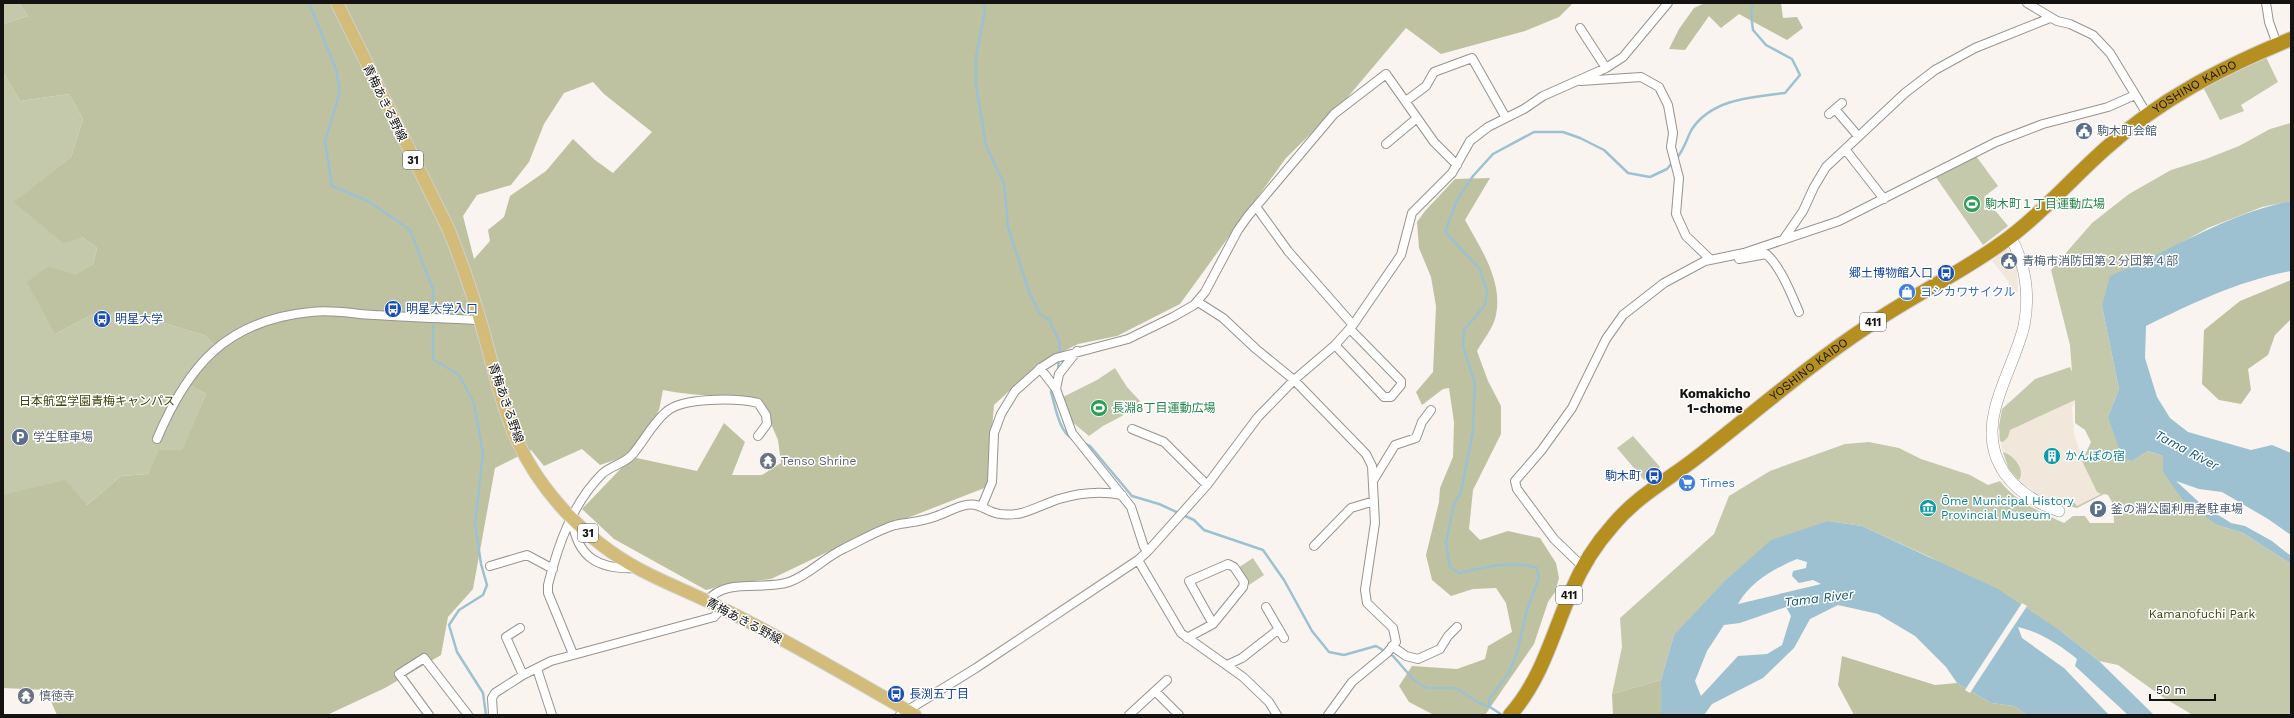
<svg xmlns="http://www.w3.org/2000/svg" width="2294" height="718" font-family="'Work Sans','Noto Sans JP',sans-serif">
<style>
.built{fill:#f1e7db}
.green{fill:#c5c9ab}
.forest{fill:#bec2a1;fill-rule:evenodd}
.water{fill:#9dc1d0;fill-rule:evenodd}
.pier{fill:#f9f4ef}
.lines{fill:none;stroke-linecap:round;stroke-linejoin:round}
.stream{stroke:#9dc1d0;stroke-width:2.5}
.street-casing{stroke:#97938e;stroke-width:10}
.secondary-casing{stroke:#97938e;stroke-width:12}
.primary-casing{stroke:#d0d0cf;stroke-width:14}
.highway-casing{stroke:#d0d0cf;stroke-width:16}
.street{stroke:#fff;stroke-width:8}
.secondary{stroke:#fff;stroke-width:11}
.primary{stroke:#d3bc79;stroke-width:12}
.highway{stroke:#b58f1f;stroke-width:14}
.labels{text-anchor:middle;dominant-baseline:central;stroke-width:3;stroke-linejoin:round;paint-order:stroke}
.shield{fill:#fff;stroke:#5a5a58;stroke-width:1}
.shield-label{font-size:11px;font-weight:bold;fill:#141311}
.street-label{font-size:12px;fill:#141311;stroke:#fff}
.service-label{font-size:12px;fill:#4e5e75;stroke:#fff;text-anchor:start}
.leisure-label{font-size:12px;fill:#27864d;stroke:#fff;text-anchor:start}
.transit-label{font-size:12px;fill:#164399;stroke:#fff;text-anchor:start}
.shop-label{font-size:12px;fill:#366cbe;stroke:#fff;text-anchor:start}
.park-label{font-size:12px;fill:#3f420a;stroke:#fff}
.culture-label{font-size:12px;fill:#0d838f;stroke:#fff;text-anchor:start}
.worship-label{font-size:12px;fill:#5b616d;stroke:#fff;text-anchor:start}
.neighbourhood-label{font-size:13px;font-weight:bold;fill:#141311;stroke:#fff}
.water-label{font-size:13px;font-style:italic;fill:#0f556c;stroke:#fff}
</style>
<rect width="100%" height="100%" fill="#f9f4ef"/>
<path class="built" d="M2005,249L2011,251L2017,267L2018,292L2007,289L2009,282L1992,261Z
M2077,399L2072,407L2074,434L2081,454L2106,493L2077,508L2043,498L2015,478L2005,461L1999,435Z"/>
<path class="green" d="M3,3H19L28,16L3,24Z
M2265,55L2278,82L2241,105L2244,111L2220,120L2203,87Z
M3,72L20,101L69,94L83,119L71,157L15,202L82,237L97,248L93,264L76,276L49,266L55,334L96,313H132L206,336L219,351L192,386L206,394L182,451L160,450L148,474L121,476L87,505L3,495Z
M2291,123V201L2262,207L2208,228L2148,261L2102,306L2119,389L2108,417L2132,461L2148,451L2163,456V472L2217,525L2243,533L2291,564V715H2193L2164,698L2118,665L2099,661L2062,632L1930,557L1862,526L1828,521L1674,635L1661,680L1612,694L1622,647L1620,618L1714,534L1729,496L1770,471L1845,444L1869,442L1899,448L1921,459L1970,475L1988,485L2000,481C2016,502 2041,512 2064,523L2073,516H2085L2090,523H2114L2113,504L2108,495L2104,494L2077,508L2068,506L2071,499L2077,506L2101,494L2097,492L2082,461L2091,442L2085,430L2075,423V400L2010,430L2008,437L2003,442L2000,441L1999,426L2002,409L2035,379L2070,367L2072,372L2070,345L2051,270L2092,223L2129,194L2171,170L2206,159L2239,146L2270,129Z
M1976,156L1998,186L1984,197L2008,226L1983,245L1935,176Z
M1115,368L1127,387L1140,401L1122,416L1103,426L1089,436L1071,421L1063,397L1097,380Z
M1633,436L1660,467L1644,480L1617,448Z
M2003,452C2013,455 2026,469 2019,480L2009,469Z
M1253,558L1264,575L1249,585L1238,568Z"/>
<path class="forest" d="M19,3H1573L1559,17L1525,31L1441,54L1406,28L1347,98L1286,158L1180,304L1117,336L1078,344L1038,364L994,405L987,487L861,536L771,579L729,584L706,590L614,539L582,509L632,457L697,471L724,423L745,442L732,475H762L781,463L778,440L762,403C729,395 696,397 663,390L659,410L639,452L600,465L582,449L544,466L531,450L495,468L473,589L448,617L441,655L385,688L327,715H57L46,690L3,688V495L65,480L87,505L121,476L148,474L159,450H182L206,394L190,385L219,351L206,336L132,313H96L55,334L27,282L49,266L76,275L93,264L97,248L82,237L63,243L14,202L71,157L83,119L69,94L20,101L3,72V24L28,16ZM593,82L604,94L652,132L613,173L595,160L573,139L546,171L510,196L504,217L488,230L490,241L474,259L463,216L477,195L511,185L529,162L544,124L564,93Z
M1705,3H1781L1783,18L1797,17L1803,28L1787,40L1739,14L1721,28L1709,16L1685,50L1669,49L1679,29L1694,8Z
M1490,178L1465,220C1481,249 1503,281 1496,315C1494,327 1483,340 1477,351L1488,381L1501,406V434L1473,490L1469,529L1480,540L1508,531L1540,538L1556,563L1559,578L1555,592L1548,602L1534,644L1485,715H1434L1409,702L1399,686L1412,666L1457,669L1485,659L1488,646L1512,632L1506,603L1496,588L1473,589L1451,596L1432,580L1426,555L1439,502L1440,488L1453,457L1454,422L1449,388L1443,389L1422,405L1416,392L1433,372L1436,306L1431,277L1419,248L1417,222L1425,211L1455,179Z
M2291,280V319L2275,335L2268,355L2248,369L2251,390L2241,404L2219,400L2202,384L2204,330L2240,301Z
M1842,656L1935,685L1957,683L1991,703L2014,706L2027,715H1854L1838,685Z
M1661,680V715H1613L1612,694Z"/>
<path class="water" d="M2291,201V271C2239,281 2193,303 2146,326L2145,358L2157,397L2170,418L2188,432L2251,450L2272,445L2291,453V535L2268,519L2222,492L2199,489L2176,481L2201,504L2231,523L2245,526L2272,541L2291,556V564L2243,533L2217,525L2182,499L2163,472V456L2148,451L2132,461L2122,457L2108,417L2119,389L2102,306L2110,276C2171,251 2226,214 2291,201Z
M1828,521L1862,526L1998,589L2062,632L2099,661L2154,715H2128L2075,666L2077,659C2060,645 2040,632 2018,627L2022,638L2064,668L2109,715H2027L2014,706L1991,703L1957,683L1946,667L1915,636L1878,614L1838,605L1810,619L1794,648L1763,678L1712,704L1704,715H1661V680L1674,635L1725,581L1771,540ZM1797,559L1807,562L1806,568L1793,571L1792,576L1799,583L1813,580L1821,584L1738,604C1750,582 1775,568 1797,559ZM1786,607L1791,616L1782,645L1767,654L1738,656L1701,696L1695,681L1707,651L1724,625L1740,623Z"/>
<path class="pier" d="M2022,603L2027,606L1970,693L1965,690Z"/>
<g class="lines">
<path class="stream" d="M309,3L336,69L340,92L325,141L332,186L368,201L410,230L433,289V359L459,375L474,403L483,454L475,523L481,564L487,585L483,595L459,610L449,625L457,652L483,693L486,715
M984,3L985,11L976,57V85L986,146L1004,184L1008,227L1029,292L1040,314L1049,320L1060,343L1058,371
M1676,159C1684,150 1686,140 1692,129C1712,99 1752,97 1785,93L1800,75L1792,59L1766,45L1753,30L1751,14L1753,3
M1052,387L1051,392C1055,405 1059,432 1072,438
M1084,443L1090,446L1132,496L1159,504L1194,520L1204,530L1263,550L1284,580L1312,631L1329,652L1344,655L1376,646L1393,656L1414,680L1427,688H1456L1479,703L1490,707
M1502,715L1490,707L1489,699L1509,673L1518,650L1526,613L1539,578L1537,568C1513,560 1484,567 1459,573L1450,567L1446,543L1454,504L1461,492L1473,431L1475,384L1463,346L1464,330L1485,305L1487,291L1479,268L1445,232L1457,200L1473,176L1493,154L1534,132H1563L1580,138L1604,150L1628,173L1650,177L1667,169L1672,163"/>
<defs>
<path id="street" d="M2027,3L2057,21L2070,24L2093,35L2110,53L2147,114
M2266,3L2269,22L2277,44
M1580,28L1606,68
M1581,81L1641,77L1659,87L1668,105L1673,133L1671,147L1679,178L1676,214L1686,236L1710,259
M1406,101L1426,86L1434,72L1472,58L1506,118
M1835,109L1858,136
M1829,114L1842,103
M1386,144L1417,118
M1845,149L1884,199
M1257,208L1288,251L1353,325
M1783,240L1803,211L1814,187L1826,167L1905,93L1935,70L1975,48L2050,18
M1739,259L1766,254C1780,265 1792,296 1799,312
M1198,302L1223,318L1256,349L1294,380L1366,454L1372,466L1375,523L1365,590L1367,603L1393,628L1396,642L1387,653L1352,682L1328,715
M1335,345L1384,397H1391L1401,385V381L1350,329
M1040,368L1056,389L1072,433L1131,507L1144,547L1148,551
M1056,389L1059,374L1077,351
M1132,429L1164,442L1207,485
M157,439C188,365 227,320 311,312C331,309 354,314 374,315C410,317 445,319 481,320
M1373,481L1395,445L1416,438L1422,422L1431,410
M982,506L992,482L994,433L1001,414L1015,391L1042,367L1056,358L1128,339L1173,317L1194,305L1205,292L1238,230L1248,216L1334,114L1386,74L1434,142L1457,165
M572,519C577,558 599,570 637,568
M1314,546L1351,508L1374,501
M1138,560L1181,633L1243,677L1269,702L1277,715
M490,566L527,555L553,569
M1583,567L1554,539L1517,489L1515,481L1541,451L1572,408L1606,339L1623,315L1664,283L1705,261L1744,253L1839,221L1996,142L2043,124L2108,107L2135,95
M707,601C726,577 763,591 789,582C809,575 824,558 843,549C860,541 878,530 895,525C908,522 921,522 934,517C943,514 952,509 962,506C974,502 979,506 990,511C1000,516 1012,515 1022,513C1035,509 1047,503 1059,499C1079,493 1102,491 1122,495
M1266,607L1284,638
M520,628L506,637L523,675
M1187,638L1213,624L1243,587L1244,582L1234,567L1228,564L1189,581L1213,624
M1392,646L1406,656L1418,659L1440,649L1448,636L1457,627
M573,654L548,593V585C558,545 572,504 602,474C610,466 624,464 632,455C644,441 652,424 666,412C682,397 737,398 758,403L766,415L767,424L758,436
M1227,665L1242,658L1279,629
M537,669L552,715
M1156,692L1179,715
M429,715L399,674L424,658L468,715
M493,715L492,698L495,693L523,675L551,661L714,617L721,609
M900,715L976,668L1138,560L1148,551L1207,485L1258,417L1294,380L1335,345L1353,325L1401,255L1412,213L1452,173L1470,141L1488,127L1524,109L1543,96L1606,68L1623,57L1668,3
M1129,715L1167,680"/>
<path id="secondary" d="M2010,237C2026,263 2030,296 2024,326C2017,354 2002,381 1995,409C1982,461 2013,495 2059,511"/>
<path id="primary" d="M337,3L448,228C460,258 471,289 480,320C492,360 500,402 517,440C541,493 588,542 639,569C661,581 684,590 707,601C778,635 847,676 915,715"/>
<g id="highway">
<path id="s1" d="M1510,715C1542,679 1552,635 1571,592C1581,568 1595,545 1613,525C1638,495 1670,479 1700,455C1755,412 1809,365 1868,326C1910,297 1957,275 1999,245C2038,218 2069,181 2105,149C2160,99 2223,67 2291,39"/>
</g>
</defs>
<use href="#street" class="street-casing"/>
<use href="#secondary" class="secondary-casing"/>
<use href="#primary" class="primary-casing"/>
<use href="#highway" class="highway-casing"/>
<use href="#street" class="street"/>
<use href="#secondary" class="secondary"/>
<use href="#primary" class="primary"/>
<use href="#highway" class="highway"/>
</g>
<defs>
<symbol id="civic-disc" viewBox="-11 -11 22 22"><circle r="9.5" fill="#5c6f8a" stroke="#fff"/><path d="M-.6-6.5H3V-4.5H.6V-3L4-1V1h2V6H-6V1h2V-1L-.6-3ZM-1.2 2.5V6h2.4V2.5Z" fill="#fff"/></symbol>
<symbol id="stadium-disc" viewBox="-11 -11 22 22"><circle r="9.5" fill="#2e9e5b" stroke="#fff"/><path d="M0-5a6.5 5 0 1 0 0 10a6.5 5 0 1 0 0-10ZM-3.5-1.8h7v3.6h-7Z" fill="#fff"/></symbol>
<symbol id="bus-disc" viewBox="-11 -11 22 22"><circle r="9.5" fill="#1a4fb4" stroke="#fff"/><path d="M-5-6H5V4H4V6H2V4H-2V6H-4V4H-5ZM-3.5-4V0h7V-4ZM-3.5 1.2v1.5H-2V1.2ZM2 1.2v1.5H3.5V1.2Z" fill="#fff"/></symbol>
<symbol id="shop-disc" viewBox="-11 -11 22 22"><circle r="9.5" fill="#3f7fe0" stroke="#fff"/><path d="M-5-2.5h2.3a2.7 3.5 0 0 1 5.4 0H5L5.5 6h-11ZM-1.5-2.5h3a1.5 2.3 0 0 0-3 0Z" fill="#fff"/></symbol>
<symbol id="parking-disc" viewBox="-11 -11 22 22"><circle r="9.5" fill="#5c6f8a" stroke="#fff"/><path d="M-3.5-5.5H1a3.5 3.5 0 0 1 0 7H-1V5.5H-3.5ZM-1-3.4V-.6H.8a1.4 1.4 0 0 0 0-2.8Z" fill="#fff"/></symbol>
<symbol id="building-disc" viewBox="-11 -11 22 22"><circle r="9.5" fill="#0f9aa8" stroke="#fff"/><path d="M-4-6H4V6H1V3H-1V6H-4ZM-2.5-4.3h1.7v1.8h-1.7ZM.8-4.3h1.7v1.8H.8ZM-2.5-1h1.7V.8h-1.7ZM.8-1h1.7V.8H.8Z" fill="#fff"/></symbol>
<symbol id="temple-disc" viewBox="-11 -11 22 22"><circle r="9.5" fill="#6b7280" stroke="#fff"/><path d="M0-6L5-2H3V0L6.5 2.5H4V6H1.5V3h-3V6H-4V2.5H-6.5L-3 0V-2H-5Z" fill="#fff"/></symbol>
<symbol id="supermarket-disc" viewBox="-11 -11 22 22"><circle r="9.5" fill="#3f7fe0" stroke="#fff"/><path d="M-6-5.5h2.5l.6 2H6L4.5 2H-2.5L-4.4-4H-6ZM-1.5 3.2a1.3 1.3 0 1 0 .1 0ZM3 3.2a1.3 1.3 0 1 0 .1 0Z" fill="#fff"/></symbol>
<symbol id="museum-disc" viewBox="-11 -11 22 22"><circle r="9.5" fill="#0f9aa8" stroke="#fff"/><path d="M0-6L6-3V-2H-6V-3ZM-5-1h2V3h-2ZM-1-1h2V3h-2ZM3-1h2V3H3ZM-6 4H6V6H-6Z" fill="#fff"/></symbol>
</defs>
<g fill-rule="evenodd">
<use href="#civic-disc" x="2074" y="121" width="20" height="20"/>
<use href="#stadium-disc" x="1962" y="194" width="20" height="20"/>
<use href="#civic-disc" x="1999" y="251" width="20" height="20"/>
<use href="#bus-disc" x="1936" y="263" width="20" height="20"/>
<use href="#shop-disc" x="1897" y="282" width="20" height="20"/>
<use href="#bus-disc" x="383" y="299" width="20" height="20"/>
<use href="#bus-disc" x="92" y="309" width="20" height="20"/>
<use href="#stadium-disc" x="1089" y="398" width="20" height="20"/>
<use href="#parking-disc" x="10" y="427" width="20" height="20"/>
<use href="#building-disc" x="2042" y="446" width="20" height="20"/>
<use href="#temple-disc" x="758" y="451" width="20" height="20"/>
<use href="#bus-disc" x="1644" y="466" width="20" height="20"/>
<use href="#supermarket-disc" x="1677" y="473" width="20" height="20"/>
<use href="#museum-disc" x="1918" y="498" width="20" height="20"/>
<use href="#parking-disc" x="2088" y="499" width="20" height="20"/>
<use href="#bus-disc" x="886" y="684" width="20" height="20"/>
<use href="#temple-disc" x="16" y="686" width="20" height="20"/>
</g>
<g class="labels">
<g class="shield">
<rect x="403" y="151" width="20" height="18" rx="3"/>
<rect x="1860" y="313" width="26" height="18" rx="3"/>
<rect x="578" y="524" width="20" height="18" rx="3"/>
<rect x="1556" y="586" width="26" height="18" rx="3"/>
</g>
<g class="shield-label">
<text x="413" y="160">31</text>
<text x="1873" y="322">411</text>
<text x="588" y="533">31</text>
<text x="1569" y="595">411</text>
</g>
<g class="street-label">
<text stroke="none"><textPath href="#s1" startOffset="948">YOSHINO KAIDO</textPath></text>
<text transform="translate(385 103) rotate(64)">青梅あきる野線</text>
<text stroke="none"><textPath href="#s1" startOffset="468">YOSHINO KAIDO</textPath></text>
<text transform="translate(506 403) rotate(71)">青梅あきる野線</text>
<text transform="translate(744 621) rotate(28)">青梅あきる野線</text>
</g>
<g class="service-label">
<text x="2097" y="131">駒木町会館</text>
<text x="2022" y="261">青梅市消防団第２分団第４部</text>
<text x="33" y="437">学生駐車場</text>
<text x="2111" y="509">釜の淵公園利用者駐車場</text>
</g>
<g class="leisure-label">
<text x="1985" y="204">駒木町１丁目運動広場</text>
<text x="1112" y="408">長淵8丁目運動広場</text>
</g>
<g class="transit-label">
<text x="1933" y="273" text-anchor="end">郷土博物館入口</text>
<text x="406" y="309">明星大学入口</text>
<text x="115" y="319">明星大学</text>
<text x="1641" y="476" text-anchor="end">駒木町</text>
<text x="909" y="694">長渕五丁目</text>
</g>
<g class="shop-label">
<text x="1920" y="292">ヨシカワサイクル</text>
<text x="1700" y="483">Times</text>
</g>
<g class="park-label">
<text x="97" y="401">日本航空学園青梅キャンパス</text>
<text x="2202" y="614">Kamanofuchi Park</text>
</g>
<g class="culture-label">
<text x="2065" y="456">かんぽの宿</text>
<text x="1941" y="501">Ōme Municipal History<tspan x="1941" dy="14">Provincial Museum</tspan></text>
</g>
<g class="worship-label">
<text x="781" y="461">Tenso Shrine</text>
<text x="39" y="696">慎徳寺</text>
</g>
<g class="neighbourhood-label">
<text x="1715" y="393">Komakicho<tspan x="1715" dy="15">1-chome</tspan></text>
</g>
<g class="water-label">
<text transform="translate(2187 450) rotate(28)">Tama River</text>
<text transform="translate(1819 598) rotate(-7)">Tama River</text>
</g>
</g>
<rect width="2294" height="718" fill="none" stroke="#141311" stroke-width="8"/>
<path d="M2150 694v6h65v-6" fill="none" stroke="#141311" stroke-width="2"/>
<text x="2156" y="694" font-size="12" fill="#141311" stroke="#ffffff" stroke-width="3" paint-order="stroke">50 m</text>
</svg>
